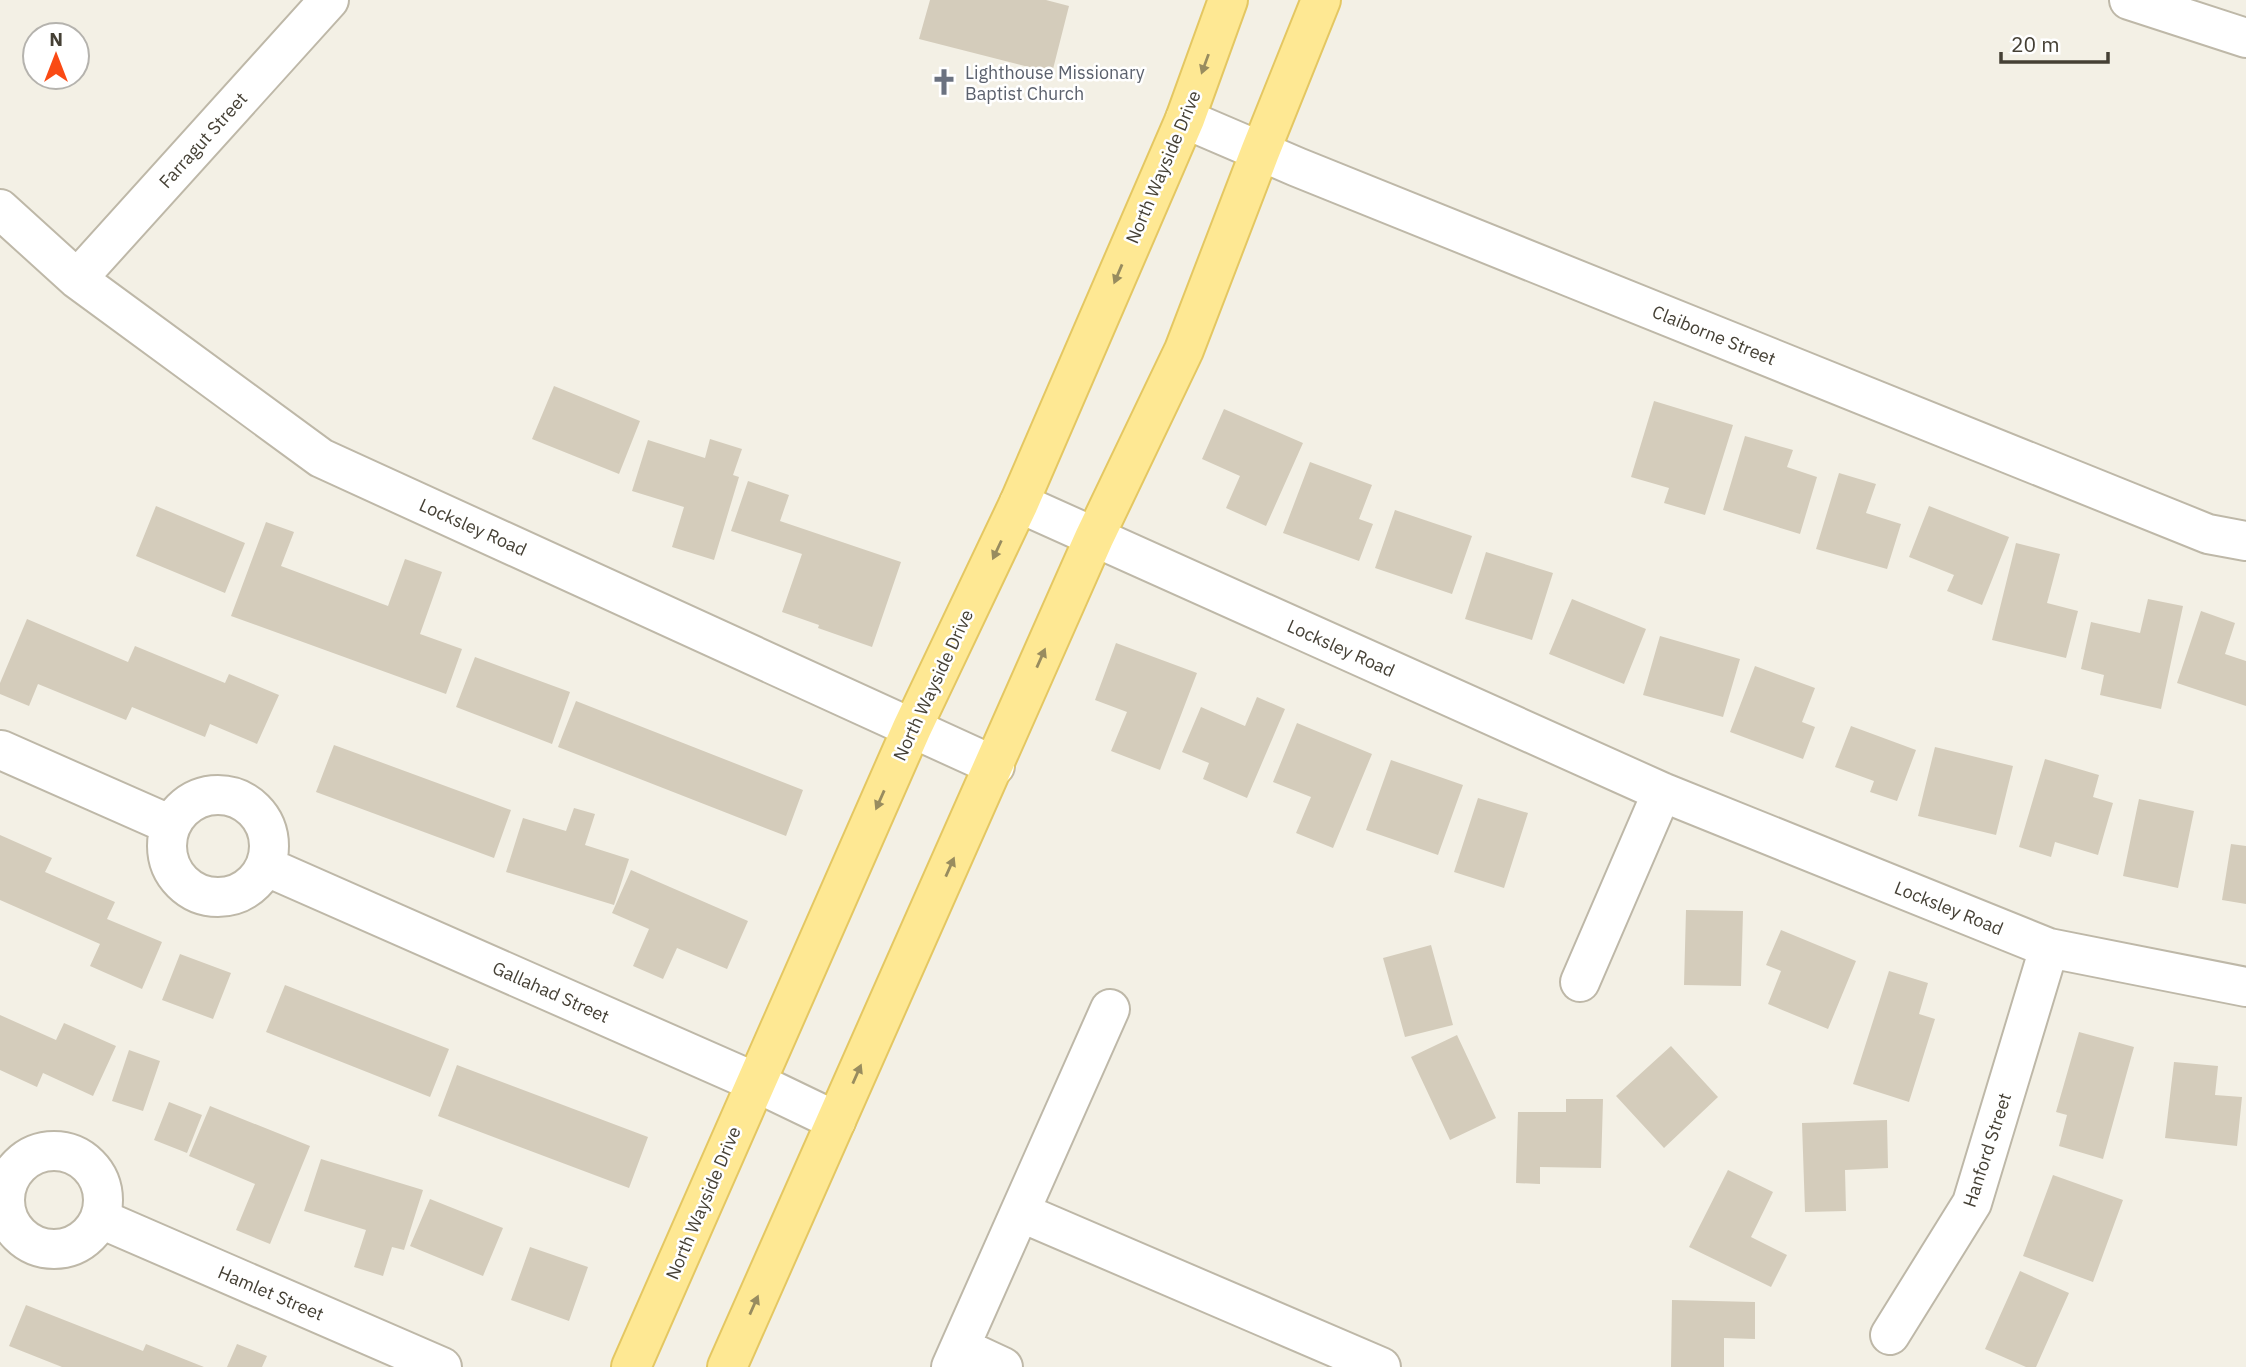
<svg xmlns="http://www.w3.org/2000/svg" width="2246" height="1367" font-family="'IBM Plex Sans',sans-serif">
<style>
.building{fill:#d4ccbb}
.lines{fill:none;stroke-linecap:round;stroke-linejoin:round}
.minor-casing{stroke:#beb8a8;stroke-width:42}
.major-casing{stroke:#e4c762;stroke-width:42}
.minor{stroke:#fff;stroke-width:38}
.major{stroke:#fee893;stroke-width:38}
.oneway{fill:#988c5f}
.labels{text-anchor:middle;dominant-baseline:central;stroke-width:5;stroke-linejoin:round;paint-order:stroke}
.worship-label{font-size:18px;fill:#5b616d;stroke:#fff;text-anchor:start}
.street-label{font-size:18px;fill:#454035;stroke:#fff}
</style>
<rect width="100%" height="100%" fill="#f3f0e5"/>
<path class="building" d="M930,0H1046L1069,6L1052,73L919,39Z
M554,386L640,421L619,474L532,439Z
M1654,401L1733,425L1705,515L1664,503L1669,488L1631,477Z
M1224,409L1303,443L1266,526L1226,508L1240,476L1202,459Z
M1745,436L1793,450L1787,467L1817,477L1800,534L1723,510Z
M710,439L742,449L733,475L739,477L714,560L672,547L684,507L632,491L648,440L705,458Z
M1310,462L1372,485L1359,519L1373,524L1359,561L1283,533Z
M1839,473L1876,484L1866,513L1901,524L1887,569L1816,549Z
M748,481L789,495L780,521L901,562L872,647L818,628L819,625L782,612L802,554L731,531Z
M156,506L245,543L225,593L136,556Z
M1929,506L2009,537L1982,605L1947,591L1954,575L1909,557Z
M1395,510L1472,536L1452,594L1375,568Z
M266,522L294,532L281,566L388,606L405,559L442,572L420,634L462,649L446,694L231,616Z
M2016,543L2060,554L2047,603L2078,611L2066,658L1992,640Z
M1486,552L1553,573L1532,640L1465,619Z
M1572,599L1646,629L1624,684L1549,654Z
M2148,599L2183,606L2161,709L2100,695L2104,675L2081,669L2091,622L2140,633Z
M2201,611L2235,623L2225,654L2246,661V706L2177,683Z
M27,619L128,662L135,646L225,683L229,674L279,695L257,744L210,724L205,737L132,707L126,720L38,684L29,706L0,694V683Z
M1660,636L1740,659L1723,717L1643,695Z
M1116,643L1197,673L1160,770L1111,751L1127,712L1095,700Z
M475,657L570,692L552,744L456,707Z
M1755,666L1815,688L1802,722L1815,727L1803,759L1730,732Z
M1257,697L1285,709L1247,798L1203,779L1209,763L1182,752L1201,707L1245,726Z
M576,701L803,790L786,836L558,747Z
M1297,723L1372,754L1333,848L1296,833L1311,797L1273,782Z
M1851,726L1916,750L1897,801L1870,792L1874,781L1835,767Z
M334,745L511,810L494,858L316,792Z
M1935,747L2013,766L1996,835L1918,816Z
M2045,759L2099,775L2093,797L2113,803L2098,855L2055,842L2051,857L2019,847Z
M1391,760L1463,785L1438,855L1366,830Z
M1478,798L1528,813L1504,888L1454,872Z
M2139,799L2194,811L2178,888L2123,876Z
M574,808L595,814L585,845L629,859L614,905L506,872L523,818L566,831Z
M0,835L52,858L45,872L115,902L107,919L162,942L142,989L90,966L100,944L0,900Z
M2231,844L2246,846V904L2222,900Z
M631,870L748,921L727,969L677,948L663,979L633,966L649,929L612,913Z
M1686,910L1743,911L1741,986L1684,985Z
M1781,930L1856,961L1828,1029L1768,1004L1781,971L1766,965Z
M1431,945L1453,1025L1405,1037L1383,958Z
M180,954L231,973L213,1019L162,1000Z
M1889,971L1928,983L1919,1014L1935,1019L1909,1102L1853,1084Z
M285,985L449,1049L430,1097L266,1032Z
M0,1015L56,1040L64,1023L116,1046L93,1096L43,1073L37,1087L0,1070Z
M2079,1032L2134,1047L2103,1159L2059,1146L2067,1115L2056,1112Z
M1457,1035L1496,1118L1450,1140L1411,1057Z
M1671,1046L1718,1097L1664,1148L1616,1096Z
M129,1050L160,1061L143,1111L112,1101Z
M2174,1062L2218,1066L2215,1095L2242,1097L2237,1146L2165,1138Z
M457,1065L648,1137L629,1188L438,1116Z
M1566,1099H1603L1601,1168L1540,1167V1184L1516,1183L1518,1112H1566Z
M169,1102L202,1115L187,1153L154,1140Z
M210,1106L310,1146L270,1244L236,1230L255,1184L189,1156Z
M1887,1120L1888,1168L1845,1170L1846,1211L1805,1212L1802,1123Z
M321,1159L423,1190L404,1250L392,1247L383,1276L354,1267L366,1230L304,1211Z
M1728,1170L1773,1192L1751,1237L1787,1255L1771,1287L1689,1247Z
M2053,1175L2123,1200L2093,1282L2023,1256Z
M430,1199L503,1228L483,1276L410,1246Z
M530,1247L588,1267L569,1321L511,1300Z
M2020,1271L2069,1293L2036,1367H2026L1985,1349Z
M1672,1300L1755,1302V1339L1724,1338V1367H1671Z
M26,1305L143,1351L146,1344L204,1367H62L9,1346Z
M237,1344L267,1356L262,1367H227Z"/>
<g class="lines">
<defs>
<path id="minor" d="M2129,0L2246,38
M1185,119L1297,167L2208,534L2246,541
M0,209L77,279L321,458L995,766
M77,279L329,0
M1019,503L1662,792L2049,948L2246,987
M1,750L171,825
M167 846a51 51 0 1 1 102 0a51 51 0 1 1-102 0Z
M265,866L755,1082L836,1121
M1580,982L1662,792
M5 1200a49 49 0 1 1 98 0a49 49 0 1 1-98 0Z
M1020,1212L1381,1367
M101,1219L442,1367
M1890,1335L1972,1203L2049,948
M960,1347L1003,1367
M951,1367L1110,1009"/>
<path id="major" d="M631,1367L912,728L1019,503L1185,119L1228,0
M727,1367L1094,538L1184,350L1260,152L1321,0"/>
</defs>
<use href="#minor" class="minor-casing"/>
<use href="#major" class="major-casing"/>
<use href="#minor" class="minor"/>
<use href="#major" class="major"/>
</g>
<defs><path id="oneway-solid" d="M-6-.8H1V-3.2L6.5 0L1 3.2V.8H-6Z" transform="scale(1.75)"/></defs>
<g class="oneway">
<use href="#oneway-solid" transform="translate(1205 64) rotate(110)"/>
<use href="#oneway-solid" transform="translate(1118 274) rotate(113)"/>
<use href="#oneway-solid" transform="translate(997 550) rotate(115)"/>
<use href="#oneway-solid" transform="translate(1041 658) rotate(-66)"/>
<use href="#oneway-solid" transform="translate(880 800) rotate(114)"/>
<use href="#oneway-solid" transform="translate(950 867) rotate(-66)"/>
<use href="#oneway-solid" transform="translate(857 1074) rotate(-66)"/>
<use href="#oneway-solid" transform="translate(754 1305) rotate(-66)"/>
</g>
<defs>
<symbol id="church-bare" viewBox="-9 -9 18 18"><path d="M-1.2-6h2.4v3.5h3.3v2.4h-3.3V6h-2.4V-.1h-3.3v-2.4h3.3Z" fill="#6b7280" stroke="#fff" stroke-width="2.5" paint-order="stroke"/></symbol>
</defs>
<g fill-rule="evenodd">
<use href="#church-bare" x="925" y="63" width="38" height="38"/>
</g>
<g class="labels">
<g class="worship-label">
<text x="965" y="72">Lighthouse Missionary<tspan x="965" dy="21">Baptist Church</tspan></text>
</g>
<g class="street-label">
<text transform="translate(203 140) rotate(-48)">Farragut Street</text>
<text transform="translate(1163 167) rotate(-67)">North Wayside Drive</text>
<text transform="translate(1714 335) rotate(22)">Claiborne Street</text>
<text transform="translate(473 527) rotate(24)">Locksley Road</text>
<text transform="translate(1341 648) rotate(24)">Locksley Road</text>
<text transform="translate(933 685) rotate(-65)">North Wayside Drive</text>
<text transform="translate(1949 908) rotate(22)">Locksley Road</text>
<text transform="translate(551 992) rotate(24)">Gallahad Street</text>
<text transform="translate(1987 1150) rotate(-72)">Hanford Street</text>
<text transform="translate(703 1203) rotate(-67)">North Wayside Drive</text>
<text transform="translate(271 1293) rotate(23)">Hamlet Street</text>
</g>
</g>
<g transform="translate(56 56)"><circle r="33" fill="#ffffff" stroke="#b5b3ae" stroke-width="2"/>
<path d="M0-5L12 26L0 18L-12 26Z" fill="#fa4a14"/>
<text y="-10" font-size="19" font-weight="bold" text-anchor="middle" fill="#454035">N</text>
</g>
<path d="M2001 52v10h107v-10" fill="none" stroke="#454035" stroke-width="3.5"/>
<text x="2011" y="52" font-size="21" fill="#454035" stroke="#ffffff" stroke-width="5" paint-order="stroke">20 m</text>
</svg>
